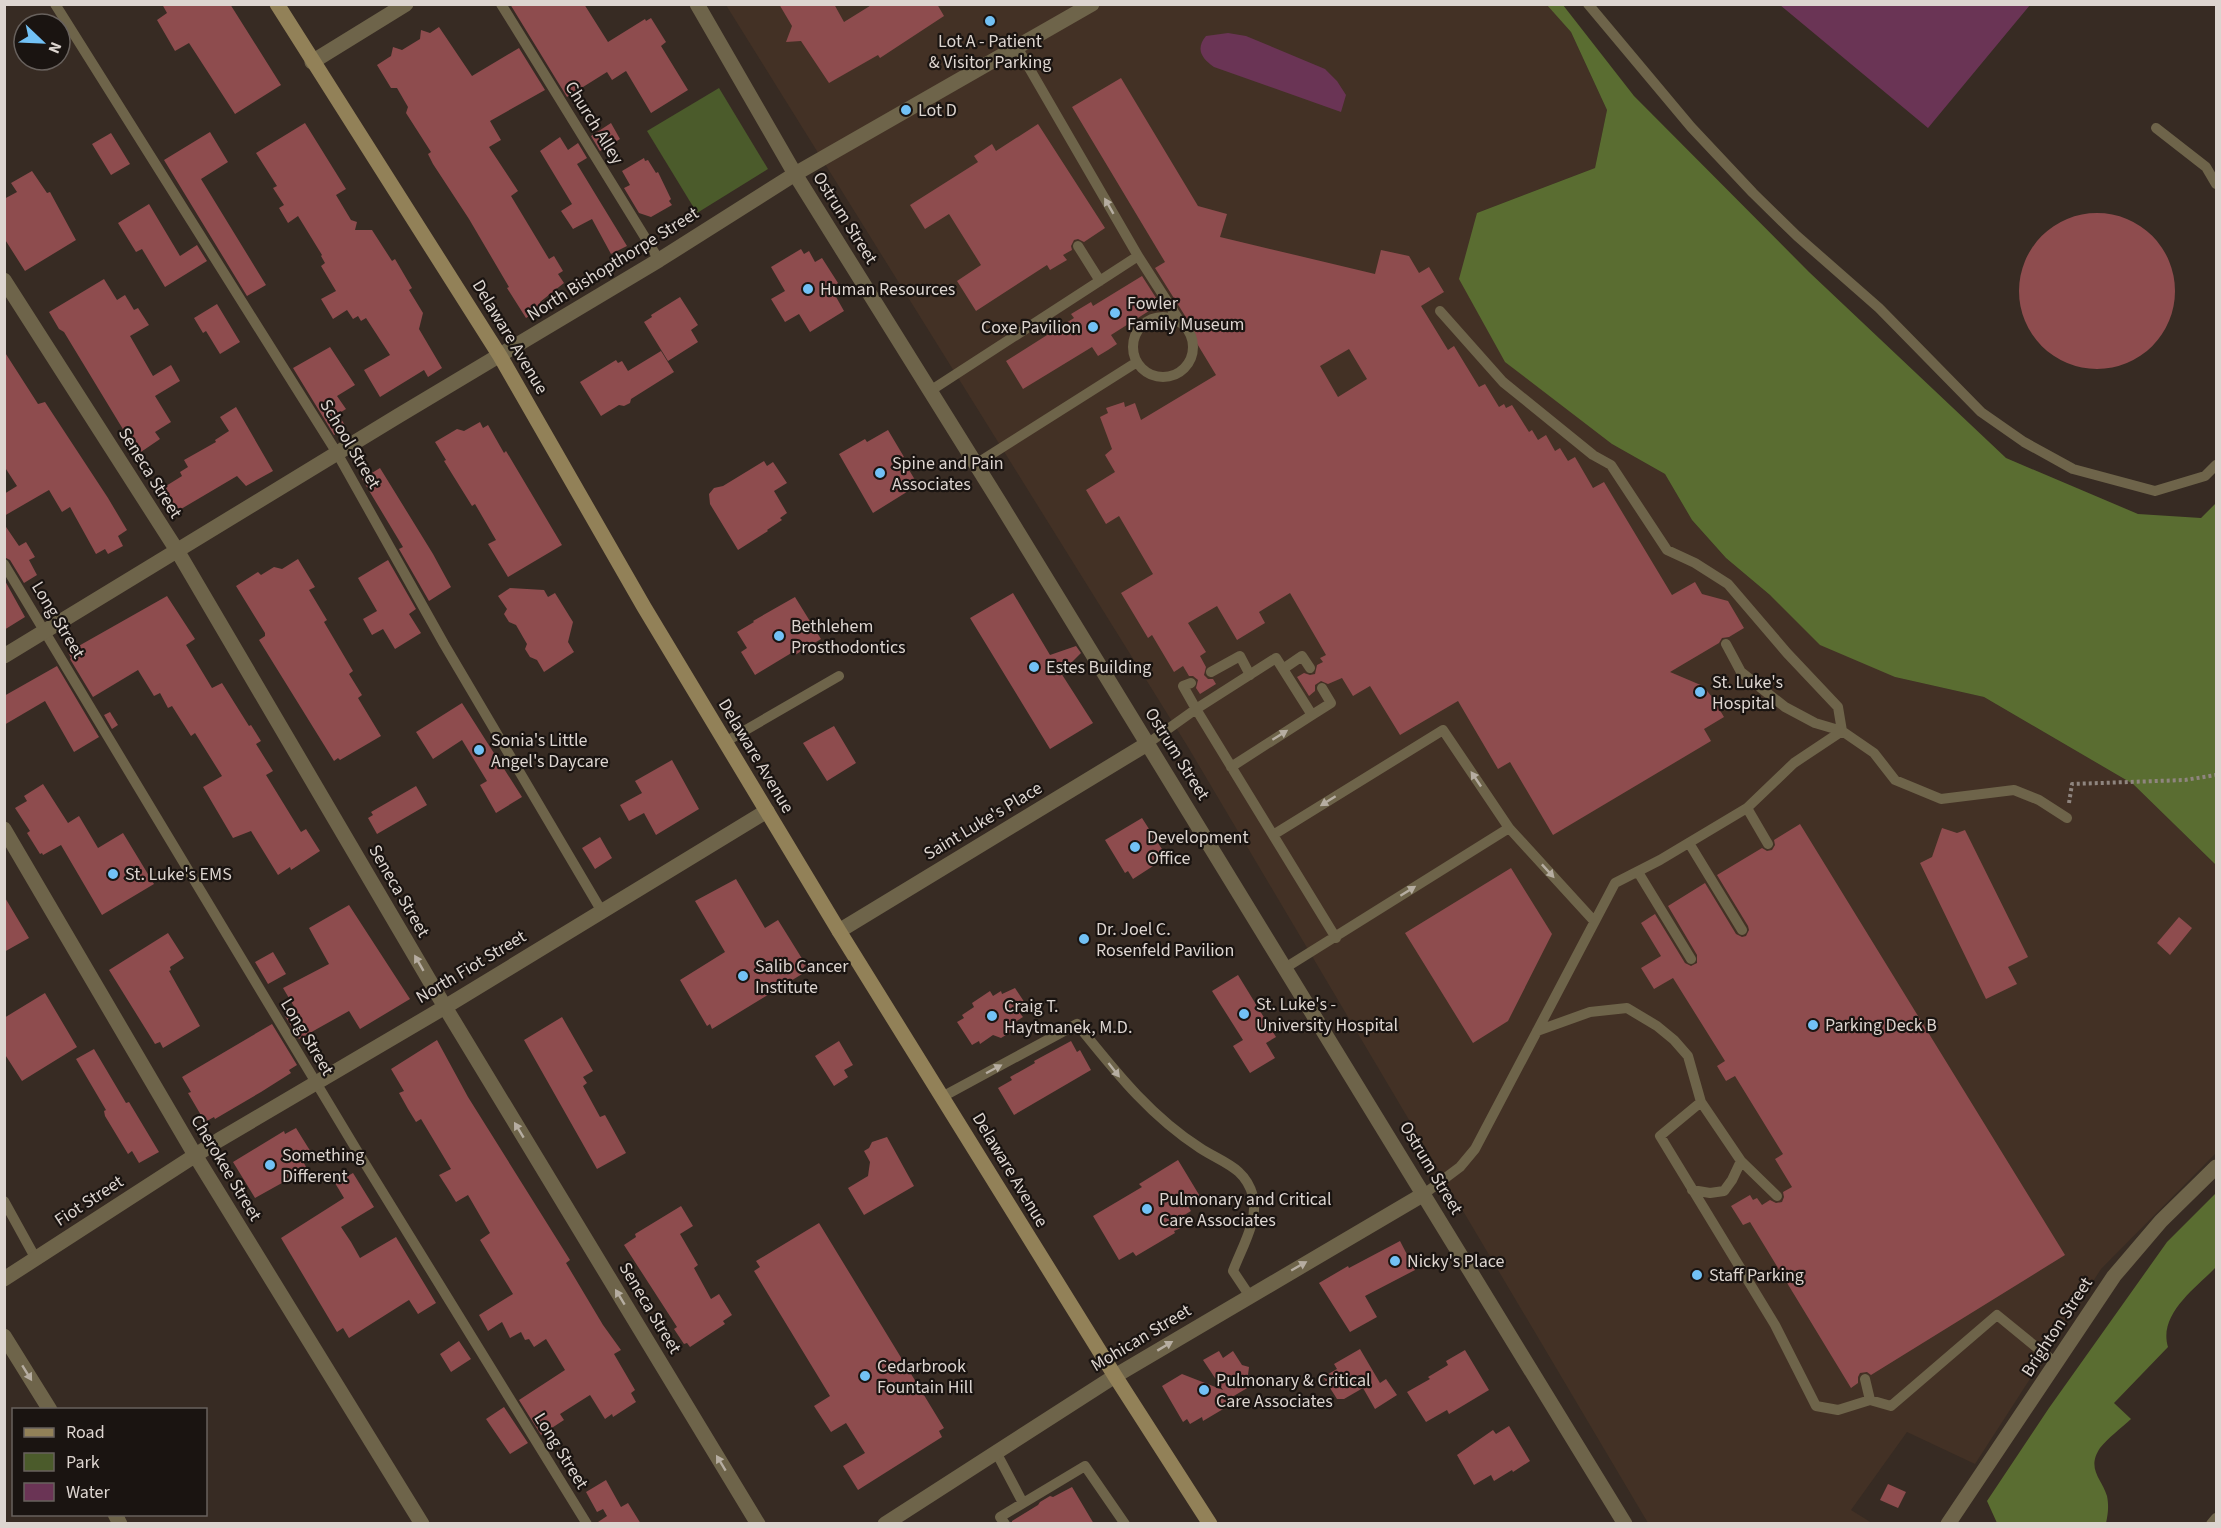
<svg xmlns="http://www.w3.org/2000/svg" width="2221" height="1528" font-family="'Source Sans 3',sans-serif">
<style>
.built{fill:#433125}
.green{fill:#4b5b2b}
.forest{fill:#5a6d31}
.water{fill:#6a3455}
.building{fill:#8e4c4e;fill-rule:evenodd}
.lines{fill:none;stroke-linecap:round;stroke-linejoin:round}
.path{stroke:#8f857f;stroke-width:4;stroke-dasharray:3 3;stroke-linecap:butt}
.lane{stroke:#6e644a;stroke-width:10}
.street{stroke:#6e644a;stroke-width:15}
.secondary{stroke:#928158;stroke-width:15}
.oneway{fill:#b6ada1}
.poi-dot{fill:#72c1f5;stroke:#1a1411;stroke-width:2}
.labels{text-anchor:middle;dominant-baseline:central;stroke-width:4.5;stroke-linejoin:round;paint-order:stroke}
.poi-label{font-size:18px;fill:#ddd5d0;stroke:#1a1411;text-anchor:start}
.street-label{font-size:18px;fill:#ddd5d0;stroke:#1a1411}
</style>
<rect width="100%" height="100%" fill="#372b23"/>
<path class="built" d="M1547,4L1571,32L1607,110L1595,168L1477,213L1612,444L1665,474L1692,520L1726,558L1770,595L1895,677L1984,697L2133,784L2216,865V1153L2101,1269L1975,1464L1907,1432L1851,1510L1872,1523H1648L1188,747L726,5Z"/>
<path class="green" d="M719,88L768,169L697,213L647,131Z"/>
<path class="forest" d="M1547,5H1563L1634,96L1809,272L2006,458L2138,514L2201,518L2216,503V865L2133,784L1984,697L1895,677L1820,645L1770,595L1726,558L1692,520L1665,474L1612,444L1505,362L1459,279L1477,213L1595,168L1607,110L1571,32Z
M2216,1193V1267C2196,1288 2158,1314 2168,1347L2114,1403L2131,1419C2121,1428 2108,1438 2100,1448C2086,1469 2102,1479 2107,1496C2109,1506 2108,1514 2106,1523H1997L1987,1501L2049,1408L2167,1242Z"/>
<path class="water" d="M1780,5H2030L1928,128Z
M1228,33L1246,36L1325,69L1337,81L1346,95L1341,112L1214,67C1202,59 1195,49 1206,36Z"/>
<path class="building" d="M162,4H230L281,85L235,114L189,43L175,51L157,20L167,13Z
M510,4H584L608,42L645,19L646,21L651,18L666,42L661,46L688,90L651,113L626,71L612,80L607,72L567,97Z
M779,4H834L844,22L873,4H937L944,16L880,58L878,55L829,83L801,41L786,42L792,26Z
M439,27L472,76L519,48L545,90L490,121L501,140L489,147L518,191L511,196L549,259L554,256L563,271L558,274L564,283L540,302L543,307L526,318L507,288L509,287L469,219L433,164L428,154L431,152L406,113L408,107L397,88H391L377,65L391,56L393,47L402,50L420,39L421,30L430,33Z
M1121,78L1198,206L1227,214L1220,237L1375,274L1381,250L1409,256L1419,273L1429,267L1444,292L1421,306L1448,350L1454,346L1479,387L1485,384L1499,407L1504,404L1506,408L1512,405L1529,432L1532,430L1538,440L1546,435L1555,451L1560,448L1568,461L1575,457L1593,488L1604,482L1672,595L1695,582L1702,594L1728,601L1744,628L1729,637L1722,638L1719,643L1670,672L1703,686L1712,697L1724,717L1704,729L1711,741L1553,835L1510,762L1498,769L1458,701L1400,735L1370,686L1353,696L1342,678L1328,684L1321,681L1315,685V691L1309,696L1297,677L1304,673L1310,675L1315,674L1317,665L1323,662L1320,658L1326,655L1290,593L1259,612L1265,623L1237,640L1217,606L1188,623L1206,652L1200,656L1206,667L1204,675L1208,679H1213L1216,684L1200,694L1196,688L1198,680L1193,676H1189L1183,666L1174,672L1152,635L1148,638L1121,593L1153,574L1119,516L1106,524L1086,490L1115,472L1105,455L1112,449L1100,417L1108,413L1106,408L1124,402L1125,407L1135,403L1141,420L1216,375L1187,327V319L1155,268L1165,262L1072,107ZM1349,349L1367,379L1338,397L1320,366Z
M305,123L346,189L336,195L351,220L357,222L355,230H372L392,261L395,259L412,288L409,290L423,313L419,329L442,368L428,377L424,370L380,397L364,370L390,355L366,318L361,321L358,316L353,319L347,310L333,319L321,299L336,291L321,266L325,263L321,256L322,255L298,216L288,223L279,208L284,205L273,188L277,186L256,153Z
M611,123L620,139L600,151L591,136Z
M1038,124L1105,228L1084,242L1078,239L1074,240L1071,246L1072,250L1063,255L1067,260L1050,270L1047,265L976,311L957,281L981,265L949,214L925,229L910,205L978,162L974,156L992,144L996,151Z
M210,132L228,162L201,179L266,285L247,296L164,160Z
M111,133L130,164L111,175L92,144Z
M560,137L568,150L578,143L587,158L577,164L627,246L611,254L592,219L573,229L561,211L572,204L540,151Z
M644,158L645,161L648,160L656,173L658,172L671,199L669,201L672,205L651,217L639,213L624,188L630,185L622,171Z
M32,171L47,193L50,192L76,240L25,271L4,238V199L17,192L11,183Z
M149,204L180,256L197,245L207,261L165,287L142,249L136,252L118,223Z
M2019 291a78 78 0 1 1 156 0a78 78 0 1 1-156 0Z
M801,249L804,254L809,251L815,262L822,258L838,283L831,288L844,311L810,332L799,314L785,322L771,299L785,291L771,267Z
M1142,276L1160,304L1111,335L1117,344L1108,350L1098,356L1092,347L1023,389L1006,361L1074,318L1071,314L1091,302L1093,306Z
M104,279L117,300L125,295L134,310L138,308L149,325L130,336L153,376L171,365L180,381L155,396L171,422L155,432L160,439L138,454L64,332L59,329L49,312Z
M680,297L698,325L691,330L698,342L668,361L644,322L652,317L651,315Z
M217,304L240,342L220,354L206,331L203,333L194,318Z
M330,347L355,385L337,396L346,409L338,414L346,427L334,435L293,368Z
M4,351L38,404L45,402L108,498L127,530L118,536L123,546L108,554L105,549L96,554L70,507L62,512L49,490L4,516V494L17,486L4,466Z
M661,351L674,372L631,399L630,403L624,406L619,405L601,416L580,382L616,360L618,363L622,361L628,371Z
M236,407L273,471L246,486L237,476L176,512L163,490L166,487V486L182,476L180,472L188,467L184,460L216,442L215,440L229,431L220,417Z
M480,422L483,428L488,425L504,453L506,451L562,545L508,577L488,544L496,540L475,504L472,506L444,461L446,460L435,442L457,429L464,431Z
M888,430L904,457L902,458L918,485L873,513L839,454L865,439L867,442Z
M764,461L767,466L773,462L787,483L774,491L787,513L780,518L782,520L767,530L768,531L738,550L710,504L709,494L714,488L723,486Z
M380,468L433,554L451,587L429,601L399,549L403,547L362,479Z
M4,524L19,546L26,542L35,557L29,560L37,575L24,583L10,560L4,557Z
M298,559L315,587L309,590L327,620L324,622L353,671L349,674L362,695L358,698L381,736L340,760L338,758L334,761L259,640L265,636V633L236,586L258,572L261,575L274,567L282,569Z
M388,560L416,609L409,614L421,633L395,649L383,629L372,635L363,619L377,611L358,578Z
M4,579L25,617L4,630Z
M510,588L544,590L548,597L555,593L573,622L568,642L574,652L544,672L537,660L530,657L525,649L527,644L516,625L509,622L504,614L507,609L498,596Z
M1013,593L1050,655L1076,646L1081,653L1061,673L1093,723L1050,749L970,618Z
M167,596L195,639L186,645L212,688L222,683L249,726L251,725L261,741L256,744L273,771L266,775L301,832L306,829L320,851L291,870L290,867L278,875L251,831L233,838L203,787L222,776L195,733L191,736L172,706L168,708L160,693L154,696L138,670L93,697L70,659L71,658L68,652Z
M795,597L821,639L795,655L793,652L755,675L741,652L747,648L737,632L754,622L753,621Z
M57,666L99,737L74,752L45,701L4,725V696Z
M462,703L522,797L496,813L480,785L487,781L462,740L433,759L416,732Z
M110,712L118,725L112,729L104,715Z
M834,726L856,763L827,781L803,743Z
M672,760L699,809L656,835L644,813L629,821L620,805L642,793L635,781Z
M43,784L68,823L79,816L98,848L123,833L154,884L102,915L61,845L43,855L42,853L40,854L27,833L30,831L15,808L27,801L24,796Z
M416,786L427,805L377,834L368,818L373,815L371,812Z
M1142,818L1167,857L1133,879L1128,871L1125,873L1105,840Z
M1800,824L2065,1255L1871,1375L1867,1372L1860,1373L1858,1377V1383L1851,1388L1750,1222L1743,1225L1731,1206L1750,1195L1753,1200L1757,1198L1762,1205L1770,1200L1776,1203L1782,1202L1784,1197L1783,1192L1792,1187L1775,1159L1783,1154L1735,1076L1726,1081L1717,1066L1725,1061L1673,978L1654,989L1641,968L1661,956L1641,923L1655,914L1685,963L1691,966L1697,963V955L1668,906L1705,883L1736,934L1742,937L1746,936L1749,930L1748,926L1717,875L1762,848L1767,851L1772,850L1775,845L1774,840Z
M1942,828L1957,833L1965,830L2028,957L2008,967L2017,984L1986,999L1920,863L1932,857Z
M600,837L612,858L595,869L582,848Z
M1511,868L1552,934L1508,1021L1473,1043L1405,933Z
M736,879L765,928L778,920L806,965L804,967L807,971L712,1029L710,1024L707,1026L680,980L725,952L695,901Z
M4,896L29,938L4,952Z
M349,905L410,999L360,1029L349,1011L299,1039L285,1016L296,1010L283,988L329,964L309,928Z
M2179,917L2192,928L2170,955L2157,943Z
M168,933L184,958L170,967L171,970L169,971L200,1026L163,1048L160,1042L155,1044L109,970Z
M273,952L286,974L268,984L255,962Z
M1238,975L1276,1037L1266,1043L1275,1058L1250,1073L1233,1046L1243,1040L1212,991Z
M1015,988L1027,1006L1018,1011L1023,1017L1012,1024L1011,1032L1001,1038L993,1035L980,1044L979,1041L972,1045L957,1022L964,1018L962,1015L974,1007L972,1003L990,991L993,996L1001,991L1002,994Z
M45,993L77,1047L22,1081L4,1053V1018Z
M562,1017L593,1071L583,1077L587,1083L583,1086L600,1117L605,1115L626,1153L597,1169L524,1040Z
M272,1024L297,1065L289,1070L291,1073L261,1092L215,1119L214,1117L205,1122L188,1093L191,1092L182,1077Z
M437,1040L468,1097L570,1260L566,1263L603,1325L621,1350L614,1354L635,1390L631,1393L636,1402L613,1417L612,1414L605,1419L590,1395L560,1414L564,1420L541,1435L519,1400L565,1370L546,1339L534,1347L529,1339L525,1340L521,1332L510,1338L502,1322L488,1331L479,1315L513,1294L480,1240L490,1233L468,1195L456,1202L448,1189L439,1175L451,1169L421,1119L416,1122L408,1109L399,1093L404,1091L391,1069Z
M839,1041L853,1065L844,1070L848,1077L834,1086L815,1056Z
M1071,1041L1077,1052L1080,1050L1091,1070L1014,1115L998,1088L1012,1080L1010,1077L1035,1063L1034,1061Z
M94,1049L126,1103L129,1102L159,1152L139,1163L132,1151L128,1154L105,1116L104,1111L106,1110L76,1059Z
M296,1128L314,1157L304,1163L307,1169L255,1198L233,1162L284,1131L285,1134Z
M887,1137L914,1186L864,1215L848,1188L868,1176L870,1162L864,1151L869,1148L872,1142Z
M1178,1160L1201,1198L1188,1206L1191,1211L1176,1220L1181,1228L1174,1231L1175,1233L1136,1256L1133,1252L1119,1260L1093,1216L1142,1187L1139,1184Z
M353,1173L374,1207L341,1227L351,1242L360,1258L396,1237L436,1303L418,1314L409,1300L349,1338L343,1328L337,1332L281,1238L344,1198L335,1183Z
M681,1206L693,1226L680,1234L698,1265L694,1268L711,1299L719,1294L732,1315L723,1321L725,1324L690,1347L687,1343L684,1344L674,1329L677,1327L624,1245L636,1237L635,1234Z
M819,1223L944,1428L939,1431L942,1437L858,1490L843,1466L865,1453L846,1423L831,1432L814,1406L830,1396L754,1271L760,1267L756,1261Z
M1400,1241L1415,1270L1365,1296L1377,1317L1350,1332L1319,1283L1348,1266L1349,1268Z
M459,1341L471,1359L451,1372L440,1354Z
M1360,1349L1380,1383L1386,1379L1397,1395L1375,1409L1363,1388L1344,1399H1337L1323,1377L1337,1369L1334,1364Z
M1465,1350L1489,1390L1449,1414L1447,1410L1426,1422L1407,1392L1430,1379L1428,1377L1448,1365L1446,1361Z
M1219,1351L1223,1358L1233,1351L1242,1365L1249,1367L1248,1375L1254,1384L1227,1400L1230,1405L1203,1421L1202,1417L1190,1424L1187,1419L1183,1422L1162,1386L1182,1374L1223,1390L1203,1360Z
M504,1407L528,1443L510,1454L486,1419Z
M1509,1426L1530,1461L1513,1472L1512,1470L1494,1481L1491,1475L1474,1485L1457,1455L1493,1430L1496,1434Z
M606,1480L621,1507L628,1503L641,1524H595L607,1516L603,1509L597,1512L586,1492Z
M1888,1484L1906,1492L1898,1508L1880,1500Z
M1072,1487L1094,1524H1012V1521L1038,1505L1040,1502L1050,1496L1053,1497Z"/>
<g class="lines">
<path class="path" d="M2069,803L2072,784L2185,780L2216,775"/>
<path class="lane" d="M55,4L337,453L444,644L601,910
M501,4L659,260
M1588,4L1691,127L1753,193L1797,236L1879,308L1981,412L2024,442L2073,469L2155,491L2205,476L2216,465
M1017,47L1138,256
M2156,128L2206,167L2216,184
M1078,246L1100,281
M1440,311L1503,382L1593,455L1611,465L1667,550L1695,563L1728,584L1787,653L1838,707L1842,731
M1133 347a30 30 0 1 1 60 0a30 30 0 1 1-60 0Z
M930,391L1138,256L1181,323
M976,464L1137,362
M4,564L356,1149L587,1524
M1726,644L1741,672L1785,707L1815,723L1842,731L1874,753L1895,780L1941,799L2014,790L2039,800L2067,818
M1283,669L1302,656L1310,668
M1211,672L1240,656L1250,675
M1191,683L1183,686L1196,709L1336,938
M1312,715L1331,703L1322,688
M725,742L839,676
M1147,744L1196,709L1276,658L1312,715L1231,767
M1747,808L1768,844
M1273,835L1443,730L1509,828L1594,921
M1689,843L1742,930
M1638,872L1691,959
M1285,968L1509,828
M1537,1031L1590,1012L1627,1008L1657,1026L1674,1040L1688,1056L1701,1102L1741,1161L1777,1196
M942,1097L1077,1024C1115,1071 1149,1115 1200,1148C1223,1163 1245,1167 1253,1196C1259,1220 1241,1249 1233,1271L1249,1295
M1701,1102L1660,1136L1775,1325L1816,1406L1838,1410L1870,1400L1865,1379
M1692,1190L1710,1193L1724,1191L1732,1180L1741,1161
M1424,1194L1460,1167L1475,1149L1615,883L1660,860L1747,808L1794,763L1842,731
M4,1201L36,1259
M1870,1400L1891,1406L1997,1315L2057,1364
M996,1452L1023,1503
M1005,1524L1000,1517L1085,1466L1125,1524
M2211,1524L2216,1518"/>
<path class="street" d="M697,4L795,174L1000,503L1625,1524
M312,62L406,4
M4,280L178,552L445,1007L758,1524
M4,656L398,416L659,260L795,174L1092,4
M4,829L195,1155L422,1524
M839,931L1147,744
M4,1279L219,1140L445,1007L767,811
M4,1336L50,1410
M115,1514L120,1524
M885,1524L1115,1376L1424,1194
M1948,1524L2114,1276L2161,1221L2216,1167"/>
<path class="secondary" d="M277,4L500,356L644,607L839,931L1115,1376L1210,1524"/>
</g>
<defs><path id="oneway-solid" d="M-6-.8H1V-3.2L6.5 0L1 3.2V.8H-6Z" transform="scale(1.5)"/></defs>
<g class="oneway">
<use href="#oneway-solid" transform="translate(1109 206) rotate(-120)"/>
<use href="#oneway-solid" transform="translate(1280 735) rotate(-32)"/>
<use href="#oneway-solid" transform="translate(1476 779) rotate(-124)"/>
<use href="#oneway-solid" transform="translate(1328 801) rotate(148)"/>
<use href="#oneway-solid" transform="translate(1548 871) rotate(47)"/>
<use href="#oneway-solid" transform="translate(1408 891) rotate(-32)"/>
<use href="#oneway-solid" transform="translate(419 963) rotate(-120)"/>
<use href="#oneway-solid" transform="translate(994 1069) rotate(-28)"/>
<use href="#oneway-solid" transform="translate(1114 1070) rotate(52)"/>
<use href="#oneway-solid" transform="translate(519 1130) rotate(-121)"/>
<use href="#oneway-solid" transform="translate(1299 1266) rotate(-30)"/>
<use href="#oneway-solid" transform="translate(620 1297) rotate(-121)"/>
<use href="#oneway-solid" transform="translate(1165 1346) rotate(-31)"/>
<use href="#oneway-solid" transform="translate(27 1373) rotate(58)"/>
<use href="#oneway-solid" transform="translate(721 1463) rotate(-121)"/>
</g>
<g class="poi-dot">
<circle cx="990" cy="21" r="6"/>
<circle cx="906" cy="110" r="6"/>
<circle cx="808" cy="289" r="6"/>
<circle cx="1115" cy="313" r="6"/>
<circle cx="1093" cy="327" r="6"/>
<circle cx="880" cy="473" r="6"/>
<circle cx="779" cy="636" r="6"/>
<circle cx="1034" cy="667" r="6"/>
<circle cx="1700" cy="692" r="6"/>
<circle cx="479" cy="750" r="6"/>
<circle cx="1135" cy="847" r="6"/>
<circle cx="113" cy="874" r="6"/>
<circle cx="1084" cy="939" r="6"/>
<circle cx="743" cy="976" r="6"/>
<circle cx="1244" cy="1014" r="6"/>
<circle cx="992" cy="1016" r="6"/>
<circle cx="1813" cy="1025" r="6"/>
<circle cx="270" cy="1165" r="6"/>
<circle cx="1147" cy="1209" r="6"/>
<circle cx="1395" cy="1261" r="6"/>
<circle cx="1697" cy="1275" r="6"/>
<circle cx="865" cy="1376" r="6"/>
<circle cx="1204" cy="1390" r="6"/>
</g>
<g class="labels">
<g class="poi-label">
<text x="990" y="41" text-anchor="middle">Lot A - Patient<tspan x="990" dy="21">&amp; Visitor Parking</tspan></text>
<text x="918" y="110">Lot D</text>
<text x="820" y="289">Human Resources</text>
<text x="1127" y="303">Fowler<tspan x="1127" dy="21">Family Museum</tspan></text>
<text x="1081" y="327" text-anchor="end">Coxe Pavilion</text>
<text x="892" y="463">Spine and Pain<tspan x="892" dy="21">Associates</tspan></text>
<text x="791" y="626">Bethlehem<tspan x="791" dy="21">Prosthodontics</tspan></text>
<text x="1046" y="667">Estes Building</text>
<text x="1712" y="682">St. Luke's<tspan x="1712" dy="21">Hospital</tspan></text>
<text x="491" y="740">Sonia's Little<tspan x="491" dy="21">Angel's Daycare</tspan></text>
<text x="1147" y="837">Development<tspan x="1147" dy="21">Office</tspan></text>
<text x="125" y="874">St. Luke's EMS</text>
<text x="1096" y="929">Dr. Joel C.<tspan x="1096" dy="21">Rosenfeld Pavilion</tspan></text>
<text x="755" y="966">Salib Cancer<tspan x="755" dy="21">Institute</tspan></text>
<text x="1256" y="1004">St. Luke's -<tspan x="1256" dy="21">University Hospital</tspan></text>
<text x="1004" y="1006">Craig T.<tspan x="1004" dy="21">Haytmanek, M.D.</tspan></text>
<text x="1825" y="1025">Parking Deck B</text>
<text x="282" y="1155">Something<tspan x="282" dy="21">Different</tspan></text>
<text x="1159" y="1199">Pulmonary and Critical<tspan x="1159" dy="21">Care Associates</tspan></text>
<text x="1407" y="1261">Nicky's Place</text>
<text x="1709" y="1275">Staff Parking</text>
<text x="877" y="1366">Cedarbrook<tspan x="877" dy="21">Fountain Hill</tspan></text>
<text x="1216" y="1380">Pulmonary &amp; Critical<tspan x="1216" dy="21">Care Associates</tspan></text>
</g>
<g class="street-label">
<text transform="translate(594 123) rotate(58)">Church Alley</text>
<text transform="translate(845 218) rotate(58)">Ostrum Street</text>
<text transform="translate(613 264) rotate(-32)">North Bishopthorpe Street</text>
<text transform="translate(510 337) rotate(59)">Delaware Avenue</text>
<text transform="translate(350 444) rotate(59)">School Street</text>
<text transform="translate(150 473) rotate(58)">Seneca Street</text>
<text transform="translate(58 620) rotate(59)">Long Street</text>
<text transform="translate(1177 754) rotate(58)">Ostrum Street</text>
<text transform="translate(756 756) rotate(59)">Delaware Avenue</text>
<text transform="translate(983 821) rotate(-31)">Saint Luke's Place</text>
<text transform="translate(399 891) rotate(60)">Seneca Street</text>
<text transform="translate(471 967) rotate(-31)">North Fiot Street</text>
<text transform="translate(307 1037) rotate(59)">Long Street</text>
<text transform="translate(226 1168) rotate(59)">Cherokee Street</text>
<text transform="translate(1431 1168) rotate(59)">Ostrum Street</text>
<text transform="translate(1010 1170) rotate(59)">Delaware Avenue</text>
<text transform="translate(89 1201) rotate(-33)">Fiot Street</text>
<text transform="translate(650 1308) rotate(59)">Seneca Street</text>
<text transform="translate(2057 1327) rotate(-57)">Brighton Street</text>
<text transform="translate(1141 1338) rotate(-31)">Mohican Street</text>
<text transform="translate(561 1451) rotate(58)">Long Street</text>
</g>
</g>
<rect width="2221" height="1528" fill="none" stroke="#ddd5d0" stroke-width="12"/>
<rect x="12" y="1408" width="195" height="108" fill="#1a1411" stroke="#68615d" stroke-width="1.5"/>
<rect x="24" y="1428" width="30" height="9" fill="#928158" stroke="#68615d" stroke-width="1.5"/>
<text x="66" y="1438" font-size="18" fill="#ddd5d0">Road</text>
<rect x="24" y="1453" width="30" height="18" fill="#4b5b2b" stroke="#68615d" stroke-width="1.5"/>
<text x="66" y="1468" font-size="18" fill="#ddd5d0">Park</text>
<rect x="24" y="1483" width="30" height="18" fill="#6a3455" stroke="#68615d" stroke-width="1.5"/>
<text x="66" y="1498" font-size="18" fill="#ddd5d0">Water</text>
<g transform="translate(42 42) rotate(113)"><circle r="28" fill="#1a1411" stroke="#68615d" stroke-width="1.5"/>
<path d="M0-4.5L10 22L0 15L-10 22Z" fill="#72c1f5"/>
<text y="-9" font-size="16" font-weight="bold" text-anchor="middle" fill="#ddd5d0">N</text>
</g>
</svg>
